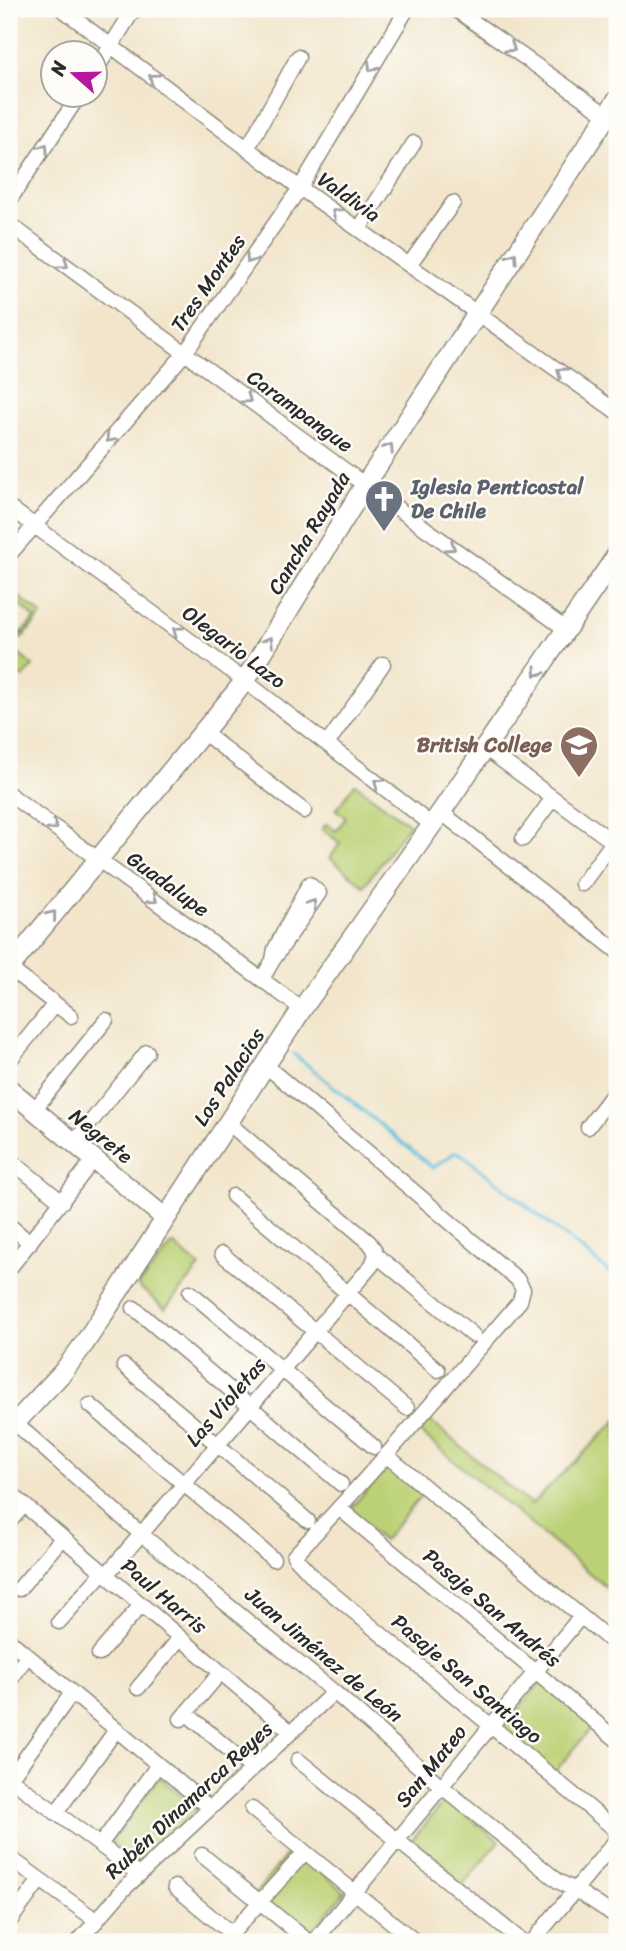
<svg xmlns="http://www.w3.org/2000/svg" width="626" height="1951" font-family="Sriracha,sans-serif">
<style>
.green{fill:#bbd175;stroke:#737e50;stroke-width:2}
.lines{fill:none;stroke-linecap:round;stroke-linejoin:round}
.stream{stroke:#5dbfdc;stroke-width:3.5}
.minor-casing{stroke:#8e887b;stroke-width:17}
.major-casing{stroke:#8e887b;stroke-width:22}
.minor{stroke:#fff;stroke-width:14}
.major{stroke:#fff;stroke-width:19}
.oneway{stroke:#a0a0a0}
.labels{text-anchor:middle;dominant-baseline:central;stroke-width:5;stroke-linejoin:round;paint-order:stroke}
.street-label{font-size:21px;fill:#2b2b2b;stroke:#fdfcf7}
.worship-label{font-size:21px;font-weight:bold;fill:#5b616d;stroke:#fdfcf7;text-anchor:start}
.education-label{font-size:21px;font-weight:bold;fill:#785e54;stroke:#fdfcf7;text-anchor:end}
</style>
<rect width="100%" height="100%" fill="#fdfcf7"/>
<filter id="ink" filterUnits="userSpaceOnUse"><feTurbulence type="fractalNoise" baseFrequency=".0143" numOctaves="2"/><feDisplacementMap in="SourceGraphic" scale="14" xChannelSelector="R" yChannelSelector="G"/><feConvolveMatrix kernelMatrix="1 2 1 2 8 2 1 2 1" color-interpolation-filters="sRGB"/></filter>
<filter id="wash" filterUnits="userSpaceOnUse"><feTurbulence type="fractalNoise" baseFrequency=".00686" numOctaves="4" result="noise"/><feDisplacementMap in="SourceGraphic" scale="28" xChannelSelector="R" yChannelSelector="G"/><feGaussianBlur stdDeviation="1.57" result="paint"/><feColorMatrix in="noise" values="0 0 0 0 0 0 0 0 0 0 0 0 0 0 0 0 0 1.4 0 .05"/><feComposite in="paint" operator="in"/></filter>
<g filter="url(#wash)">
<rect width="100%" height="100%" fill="#f2e5cb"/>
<path class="green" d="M9,589L42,615L21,639L9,628V623L21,634L35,618L9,595Z
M14,650L33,666L23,678L9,665V656Z
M355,784L409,824L364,886L330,858L340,843L322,829L326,824L336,831L346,817L336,810Z
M173,1244L200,1267L165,1309L138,1286Z
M428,1419L531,1505L617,1420V1596L417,1430Z
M385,1470H392L422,1495L383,1541L348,1511Z
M542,1680L595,1724L554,1773L501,1730Z
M159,1777L197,1809L137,1863L111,1843Z
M446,1799L499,1841L461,1887L410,1842Z
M293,1847L345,1892L309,1935L255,1894Z"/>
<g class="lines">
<path class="stream" d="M294,1054L433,1168L454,1153H460L585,1252L617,1279"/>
</g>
</g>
<g filter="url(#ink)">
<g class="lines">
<defs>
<path id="minor" d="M62,9L300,188L617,412
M455,9L617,122
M94,73L134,9
M247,149L298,57
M9,201L80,94
M9,224L365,485L567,630
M359,229L414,143
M409,265L453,203
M9,507L245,681L432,825
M9,555L185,353L300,188L407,9
M203,732L304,811
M327,744L383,664
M485,748L613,842L582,884
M9,794L302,1009
M441,812L617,951
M523,839L553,798
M9,968L71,1016
M262,979L273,960L319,893L309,884L275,949L273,960
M9,1061L55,1004
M265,1065L517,1279L523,1289L520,1301C446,1387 372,1474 294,1556L316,1580L617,1831
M34,1110L106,1020
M227,1122L369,1242L374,1249L376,1255L473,1335
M588,1127L617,1089
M74,1143L147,1052
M9,1159L62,1202
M233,1196L438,1370
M9,1225L30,1243
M222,1254L407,1408
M9,1269L94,1159
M190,1292L374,1447
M134,1308L341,1484
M124,1366L308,1521
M90,1405L273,1559
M9,1429L15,1423L141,1534L334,1692L441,1786L558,1881L582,1894L617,1917
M386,1455L617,1646
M9,1492L291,1732
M339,1508L617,1740
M9,1522L24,1505
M106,1575L372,1265L376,1255
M19,1589L62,1538
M59,1622L103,1572
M9,1640L210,1808
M99,1654L141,1605
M9,1682L27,1656
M138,1688L180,1638
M186,1713L252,1769
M181,1719L221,1672
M298,1760L523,1942
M9,1778L139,1874
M10,1779L72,1693
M252,1809L416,1942
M56,1813L116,1730
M100,1845L158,1765
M202,1855L309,1942
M9,1857L97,1921
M175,1887L232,1934
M9,1922L40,1880
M78,1942L123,1890L334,1692
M224,1942L305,1852
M314,1942L581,1616
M532,1942L617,1839"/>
<path id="major" d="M9,968L245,681L365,485L617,100
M9,1089L165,1218
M9,1417L15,1423L63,1372L84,1344L302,1009L441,812L617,555"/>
</defs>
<use href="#minor" class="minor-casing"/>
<use href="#major" class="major-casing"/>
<use href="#minor" class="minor"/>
<use href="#major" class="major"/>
</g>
<defs><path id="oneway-chevron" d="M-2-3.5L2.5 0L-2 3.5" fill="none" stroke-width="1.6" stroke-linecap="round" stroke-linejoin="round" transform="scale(1.75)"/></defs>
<g class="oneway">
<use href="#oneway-chevron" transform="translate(511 48) rotate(35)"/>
<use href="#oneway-chevron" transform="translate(372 67) rotate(121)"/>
<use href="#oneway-chevron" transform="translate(153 78) rotate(-143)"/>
<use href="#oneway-chevron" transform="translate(44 148) rotate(-56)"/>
<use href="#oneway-chevron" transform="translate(336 213) rotate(-145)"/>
<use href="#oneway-chevron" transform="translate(513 257) rotate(-57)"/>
<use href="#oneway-chevron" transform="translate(250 259) rotate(124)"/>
<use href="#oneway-chevron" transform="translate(64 264) rotate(36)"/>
<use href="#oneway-chevron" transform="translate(561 372) rotate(-145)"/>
<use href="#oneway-chevron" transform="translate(247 399) rotate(36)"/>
<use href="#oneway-chevron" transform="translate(110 438) rotate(131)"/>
<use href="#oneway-chevron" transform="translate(389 448) rotate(-57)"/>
<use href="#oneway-chevron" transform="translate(451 547) rotate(35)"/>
<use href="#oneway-chevron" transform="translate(177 631) rotate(-144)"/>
<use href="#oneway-chevron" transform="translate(269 641) rotate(-59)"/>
<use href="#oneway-chevron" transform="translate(538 672) rotate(125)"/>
<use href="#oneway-chevron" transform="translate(378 783) rotate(-142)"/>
<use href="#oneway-chevron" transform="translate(53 826) rotate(36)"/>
<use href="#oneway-chevron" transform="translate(153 899) rotate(36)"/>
<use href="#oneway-chevron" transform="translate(312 904) rotate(-56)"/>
<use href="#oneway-chevron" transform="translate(52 915) rotate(-51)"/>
</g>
</g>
<defs>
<symbol id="church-pin" viewBox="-11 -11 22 30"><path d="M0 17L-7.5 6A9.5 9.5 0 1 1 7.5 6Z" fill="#6b7280" stroke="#fdfcf7"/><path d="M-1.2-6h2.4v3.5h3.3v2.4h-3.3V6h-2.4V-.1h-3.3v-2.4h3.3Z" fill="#fff"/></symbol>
<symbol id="school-pin" viewBox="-11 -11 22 30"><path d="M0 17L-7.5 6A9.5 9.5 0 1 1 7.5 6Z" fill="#8d6e63" stroke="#fdfcf7"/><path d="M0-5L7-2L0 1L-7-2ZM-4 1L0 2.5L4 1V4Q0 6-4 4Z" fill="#fff"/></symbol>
</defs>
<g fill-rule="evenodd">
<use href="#church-pin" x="362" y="477" width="44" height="60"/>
<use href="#school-pin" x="557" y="723" width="44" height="60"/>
</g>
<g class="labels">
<g class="street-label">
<text transform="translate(349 197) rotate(35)">Valdivia</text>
<text transform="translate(208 283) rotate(-55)">Tres Montes</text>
<text transform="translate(300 411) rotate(36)">Carampangue</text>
<text transform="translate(309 533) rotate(-59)">Cancha Rayada</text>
<text transform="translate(234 647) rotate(37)">Olegario Lazo</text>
<text transform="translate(168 884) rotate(36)">Guadalupe</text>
<text transform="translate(229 1077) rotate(-57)">Los Palacios</text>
<text transform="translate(101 1136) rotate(39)">Negrete</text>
<text transform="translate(226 1402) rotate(-49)">Las Violetas</text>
<text transform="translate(164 1596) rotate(40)">Paul Harris</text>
<text transform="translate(492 1608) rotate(40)">Pasaje San Andrés</text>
<text transform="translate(324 1655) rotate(40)">Juan Jiménez de León</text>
<text transform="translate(467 1679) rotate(40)">Pasaje San Santiago</text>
<text transform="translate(431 1766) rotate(-51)">San Mateo</text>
<text transform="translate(189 1800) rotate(-43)">Rubén Dinamarca Reyes</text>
</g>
<g class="worship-label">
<text x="411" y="487">Iglesia Penticostal<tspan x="411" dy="24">De Chile</tspan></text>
</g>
<g class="education-label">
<text x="552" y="745">British College</text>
</g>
</g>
<rect width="626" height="1951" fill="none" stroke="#fdfcf7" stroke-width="35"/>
<g transform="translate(74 74) rotate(290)"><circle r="33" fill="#fdfcf7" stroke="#a9a8a5" stroke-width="2"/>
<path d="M0-5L12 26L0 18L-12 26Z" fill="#b5179e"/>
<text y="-10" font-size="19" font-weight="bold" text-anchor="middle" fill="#2b2b2b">N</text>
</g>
</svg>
